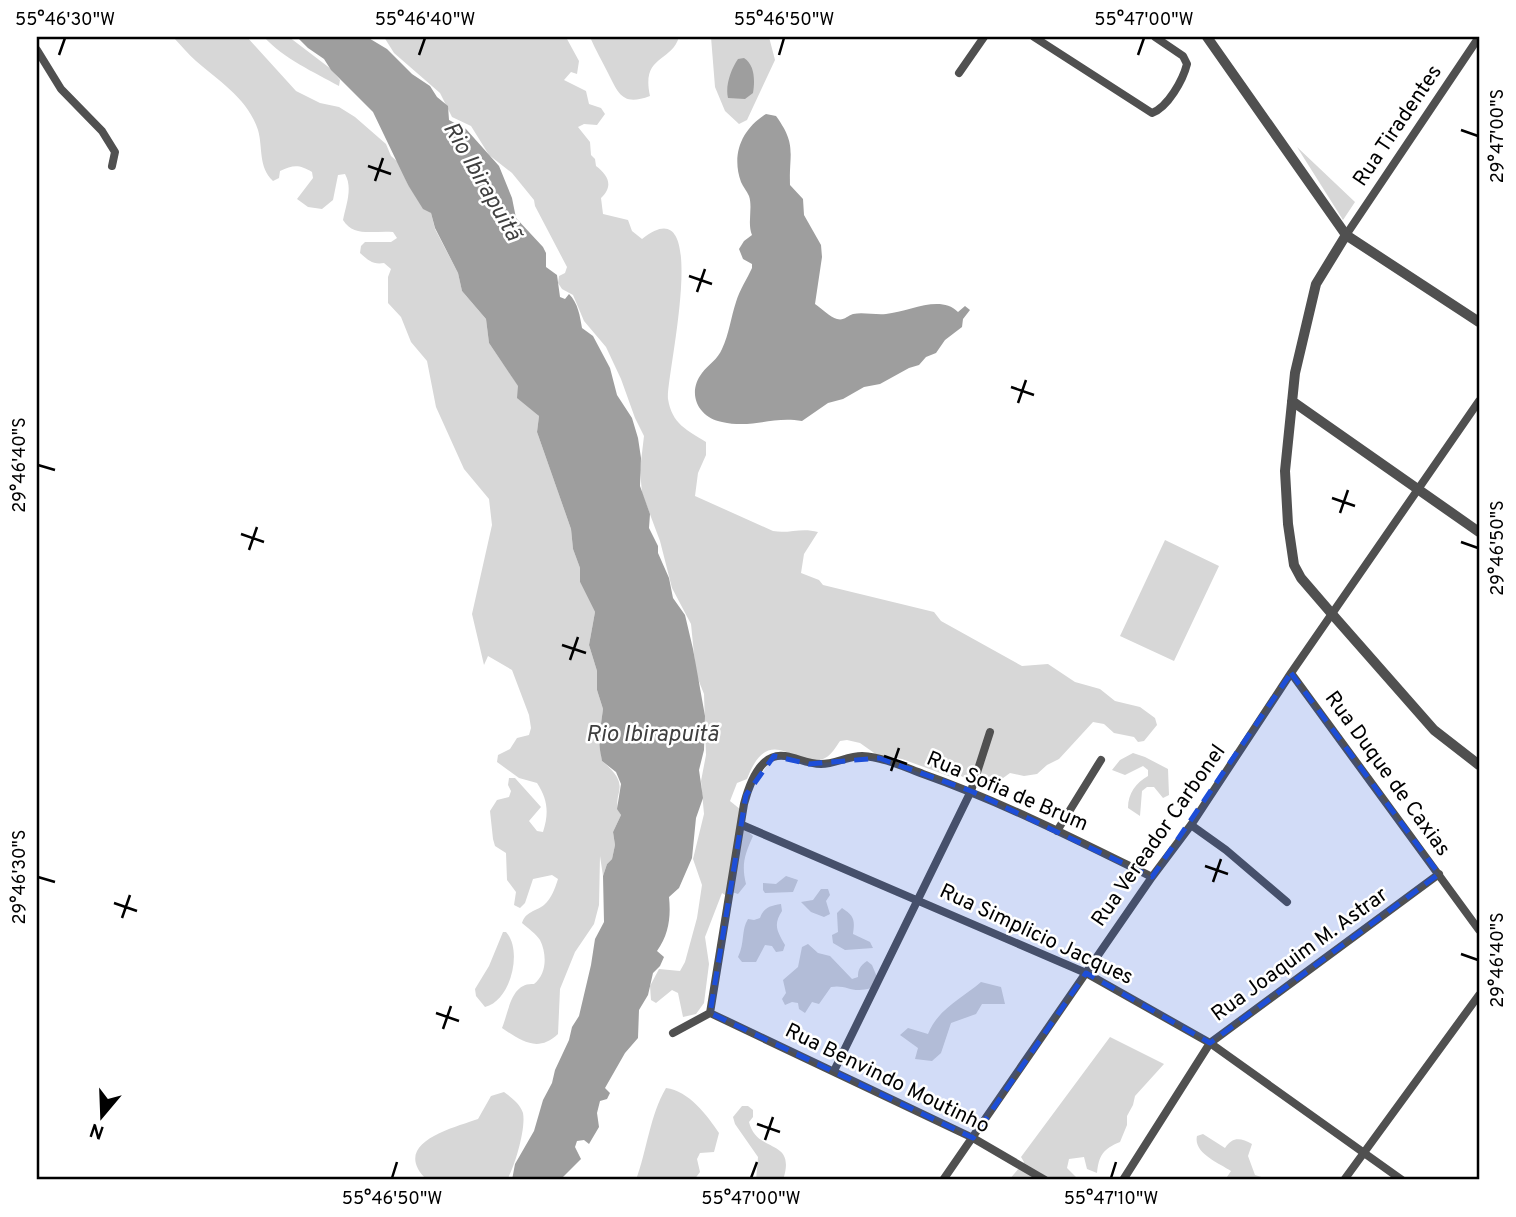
<svg xmlns="http://www.w3.org/2000/svg" width="1516" height="1217" font-family="Overpass,sans-serif">
<style>
.green{fill:#d7d7d7}
.water{fill:#9e9e9e}
.lines{fill:none;stroke-linecap:round;stroke-linejoin:round}
.minor{stroke:#505050;stroke-width:8}
.tertiary{stroke:#505050;stroke-width:10}
.marked{fill:#1d4ed8;fill-opacity:0.2;stroke:#1d4ed8;stroke-width:5;stroke-dasharray:14 9;stroke-linejoin:round}
.ticks{fill:none;stroke:#000;stroke-width:2.5}
.labels{text-anchor:middle;dominant-baseline:central;stroke-width:5;stroke-linejoin:round;paint-order:stroke}
.street-label{font-size:21px;fill:#000;stroke:#fff}
.water-label{font-size:23px;font-style:italic;fill:#3f3f3f;stroke:#fff}
.neatline{fill:none;stroke:#000;stroke-width:2.5}
.ticks-label{font-size:18px;text-anchor:middle;fill:#000}
</style>
<rect width="100%" height="100%" fill="#fff"/>
<path class="green" d="M173,37H247L296,91L320,103L339,107L355,117L386,144L391,156L399,163L408,185L431,213L435,229L458,273L462,291L486,319L489,343L539,416L537,432L571,529L573,549L580,568V582L595,612L589,645L597,671V690L603,709L599,738L602,761C636,789 608,793 621,815L613,832L615,845L612,859L607,864L603,876L600,856L599,905L594,924L575,952L560,989L558,1034C538,1053 521,1041 502,1028C509,1011 511,982 534,984C547,974 547,954 540,940C536,934 528,928 522,923C526,911 535,912 544,905C552,898 555,888 558,879L552,875L533,879L525,903L520,908L514,905L516,892L507,880L506,853L495,846L493,839L490,811L497,800L509,797L511,791L508,785L509,778H515L541,807L529,821L537,831L543,832C549,813 548,800 537,783L519,778L497,762L498,755L510,749L517,738L529,735L531,728L529,715L512,670L488,656L484,665L472,614L492,525L489,499L464,469L436,407L427,361L411,342L401,317L388,303V277L391,269L384,263C373,265 368,260 360,253L361,246L365,242H391L397,238L393,232C375,230 354,238 343,220C346,205 353,188 345,174L338,175L333,200L322,209L308,207L297,199L313,178L312,172C299,164 293,165 280,171L279,178L273,181C258,167 263,147 258,130C248,99 219,81 196,61C188,54 181,45 173,37Z
M264,37H289L331,69L340,80L339,86C314,72 284,59 264,37Z
M384,37H565L567,39L579,61L577,74L571,72L564,80L586,91L589,104L601,108L605,114L597,125L584,124L578,127L590,142L591,155L595,159L596,166C608,175 614,186 601,198L603,214L628,220L632,231L642,239C714,181 665,379 668,399C672,424 687,430 706,442V455L698,473L695,496L773,531C789,534 801,527 818,532L804,554L801,573L819,580L823,585L934,612L941,621L1022,666L1048,664L1075,682L1100,689L1115,701L1140,707L1155,718L1157,725L1144,741L1138,742L1134,737L1114,733L1104,724L1093,722L1059,759L1047,765L1037,774L1024,776L1010,773L999,781L992,792L961,776L954,778L902,759L877,755L860,743L847,740L840,741C836,747 831,755 825,758C798,773 770,718 747,779L737,783L730,801L746,814L743,827L753,836C745,854 741,864 746,884L738,894L732,892L725,895L722,893L705,937L709,964L704,1003L696,1014L683,1017L678,993L672,990L656,1003L651,1000L650,986L659,969L680,971L685,962L697,918L702,885L693,859L704,814L701,781L706,755L704,694L696,674L691,624L672,588L660,541L642,493L640,470L644,436L635,418L621,379L606,347L584,321L573,295L562,289L558,283L559,276L565,273L567,267L535,206L534,200L512,173L489,155L471,126L452,117L440,93L394,53Z
M590,37H679C671,63 641,55 650,96C623,106 619,95 608,73C602,61 595,49 590,37Z
M711,37H769L775,60L747,120L739,124L725,111L715,87Z
M1297,147L1355,202L1343,220Z
M1165,540L1219,566L1174,661L1120,636Z
M1133,753L1145,757L1168,769L1169,795L1163,798L1154,787H1147L1142,791L1140,816L1128,808C1128,793 1136,783 1148,776V770L1143,766L1125,775L1112,770L1120,760Z
M786,876L798,880L793,892L765,893L763,890V883L776,884Z
M821,889H828L830,895L826,901L830,914L824,917L811,912L801,902L813,900Z
M781,904L782,911C773,925 777,931 785,945L783,951L776,952L772,946L765,945L756,962H742L738,957C745,943 741,930 748,919L754,920L760,918C764,907 770,906 781,904Z
M842,908C854,916 855,919 853,934L870,942L873,948L845,950L833,943L832,935L838,932L837,913Z
M503,932H506C523,950 511,1001 485,1007L476,996L475,989L489,966Z
M808,944L818,953L830,956L852,979L858,977C858,969 860,966 867,961L872,965L877,977L871,988C851,994 847,984 831,987L819,1004L812,1002L805,1013L799,1009L798,1003L792,1002L785,1005L782,999L786,993L783,980L798,967L802,947Z
M981,982L1001,987L1005,1004H982L976,1014L951,1023L941,1053L932,1061L915,1059L918,1048L900,1035L908,1028L928,1034C938,1009 961,999 981,982Z
M1110,1037L1164,1064L1135,1096L1133,1105L1127,1116V1125L1120,1142C1103,1149 1099,1155 1097,1173L1087,1169L1084,1157L1069,1159L1067,1168L1079,1180H1009L1024,1162L1021,1157Z
M666,1088C689,1091 707,1115 719,1133L714,1152L700,1153L697,1159L700,1172L694,1180H636C647,1150 650,1115 666,1088Z
M504,1092C512,1098 520,1104 523,1113C526,1129 515,1166 507,1180H427C389,1143 453,1128 478,1119L491,1096Z
M742,1106H748L753,1110V1117L749,1122C757,1155 797,1137 783,1180H756L758,1157L735,1124L733,1117Z
M1203,1134L1225,1148C1233,1136 1241,1138 1252,1144L1248,1156L1255,1175L1271,1180H1225L1231,1171C1219,1163 1193,1153 1197,1136Z"/>
<path class="water" d="M297,37H367L387,49L412,74L430,86L437,97L448,106L449,120L466,129L499,166L512,198L516,218L543,247L546,253V267L557,275L560,297L565,299L569,294C578,303 580,316 582,328L593,336L610,368L617,395L632,418L638,438L641,458L640,486L650,514L649,528L658,546V553L669,578L673,598L685,615L693,649L705,716L704,750L699,770L703,798L696,818L692,858L679,888L669,897C671,917 669,934 657,951L664,957L660,966L653,973L648,995L639,1010L638,1038L625,1053L605,1088L610,1093L607,1099L600,1101L597,1113L599,1127L589,1144L584,1140L577,1141L575,1147L581,1159L560,1180H512L515,1164L534,1131L543,1100L552,1083L555,1070L569,1040L572,1027L579,1016L591,965L595,939L604,922L603,876L607,864L612,859L615,845L613,832L621,815L617,809L621,784L616,772L602,761L600,750L599,738L603,709L597,690V671L589,645L595,612L580,582V568L573,549L571,529L537,432L539,416L517,398L518,386L489,343L486,319L462,291L458,273L435,228L431,213L423,209L408,185L373,112L331,70L324,59L308,48Z
M744,58C755,65 755,81 753,93L745,99L728,98C725,86 731,69 738,59Z
M766,114L776,116C797,145 789,152 790,185L803,199L804,215L821,245L822,257L815,304C821,308 830,317 837,319C844,321 847,316 853,314C863,312 875,315 886,314C909,312 940,294 958,312L965,306L970,310L963,319L962,327L945,340L936,353L926,357L919,365L909,368L880,384L864,387L843,399L828,403L802,421C771,416 753,429 722,422C699,418 686,394 702,373C708,365 718,359 722,349C729,334 731,317 736,302C740,289 747,279 752,268V264L743,259L739,249L744,241L752,235C747,223 753,208 749,196C747,191 743,187 741,182C731,154 742,129 766,114Z"/>
<g class="lines">
<path class="minor" d="M1034,37L1152,113C1168,107 1183,80 1187,64L1183,56L1155,37
M37,50L61,89L102,131L115,152L112,166
M959,73L984,37
M1346,235L1479,37
M1291,673L1479,930
M742,825L1086,973L1210,1043L1402,1180
M1191,825L1226,850L1287,902
M1057,831L1101,760
M710,1013L973,1138L1045,1180
M673,1033L710,1013L744,804C749,785 760,752 785,756C798,758 807,764 821,764C835,764 848,756 862,756C883,757 904,767 923,774C1002,802 1077,840 1152,877
M834,1071L971,791L990,732
M943,1180L1152,877L1191,825L1291,673L1479,401
M1123,1180L1210,1043L1439,874
M1344,1180L1479,995"/>
<path class="tertiary" d="M1207,37L1346,235L1479,322
M1346,235L1316,284L1295,373L1285,471L1288,524L1294,565L1301,578L1332,614L1434,730L1479,765
M1292,401L1479,532"/>
</g>
<path class="marked" d="M1291,673L1439,874L1210,1043L1086,973L973,1138L710,1013L746,795L774,756L809,764L879,758L971,791L1152,877Z"/>
<path class="ticks" d="M59,55L65,38M419,55L425,38M779,55L784,38M1138,55L1144,38M1461,130L1478,136M368,166L391,174M375,181L383,158M689,276L712,284M697,292L705,269M1011,387L1034,395M1018,403L1026,380M38,465L55,470M1332,498L1355,506M1340,513L1348,490M241,534L264,542M1461,542L1478,548M249,550L257,527M562,645L586,653M570,660L578,637M884,756L907,764M891,771L899,748M1205,866L1228,874M38,877L55,882M1213,882L1221,859M114,903L137,911M122,918L130,895M1461,954L1478,960M436,1013L459,1021M443,1029L451,1006M757,1124L780,1132M765,1140L773,1117M392,1178L397,1162M751,1178L757,1162M1111,1178L1116,1162"/>
<g class="labels">
<g class="street-label">
<text transform="translate(1398 126) rotate(-56)">Rua Tiradentes</text>
<text transform="translate(1387 774) rotate(54)">Rua Duque de Caxias</text>
<text transform="translate(1007 792) rotate(23)">Rua Sofia de Brum</text>
<text transform="translate(1159 836) rotate(-55)">Rua Vereador Carbonel</text>
<text transform="translate(1036 935) rotate(25)">Rua Simplicio Jacques</text>
<text transform="translate(1300 955) rotate(-36)">Rua Joaquim M. Astrar</text>
<text transform="translate(887 1079) rotate(26)">Rua Benvindo Moutinho</text>
</g>
<g class="water-label">
<text transform="translate(481 182) rotate(60)">Rio Ibirapuitã</text>
<text x="652" y="735">Rio Ibirapuitã</text>
</g>
</g>
<rect width="1516" height="1217" fill="none" stroke="#ffffff" stroke-width="77"/>
<g transform="translate(102 1116) rotate(199)" stroke="#ffffff" stroke-width="5" paint-order="stroke">
<path d="M0-5L12 26L0 18L-12 26Z" fill="#000000"/>
<text y="-10" font-size="19" font-weight="bold" text-anchor="middle" fill="#000000">N</text>
</g>
<rect x="38" y="38" width="1440" height="1140" class="neatline"/>
<g class="ticks-label">
<text x="65" y="25">55°46'30"W</text>
<text x="425" y="25">55°46'40"W</text>
<text x="784" y="25">55°46'50"W</text>
<text x="1144" y="25">55°47'00"W</text>
<text transform="translate(1497 136) rotate(-90)" y="6">29°47'00"S</text>
<text transform="translate(19 465) rotate(-90)" y="6">29°46'40"S</text>
<text transform="translate(1497 548) rotate(-90)" y="6">29°46'50"S</text>
<text transform="translate(19 877) rotate(-90)" y="6">29°46'30"S</text>
<text transform="translate(1497 960) rotate(-90)" y="6">29°46'40"S</text>
<text x="392" y="1204">55°46'50"W</text>
<text x="751" y="1204">55°47'00"W</text>
<text x="1111" y="1204">55°47'10"W</text>
</g>
</svg>
